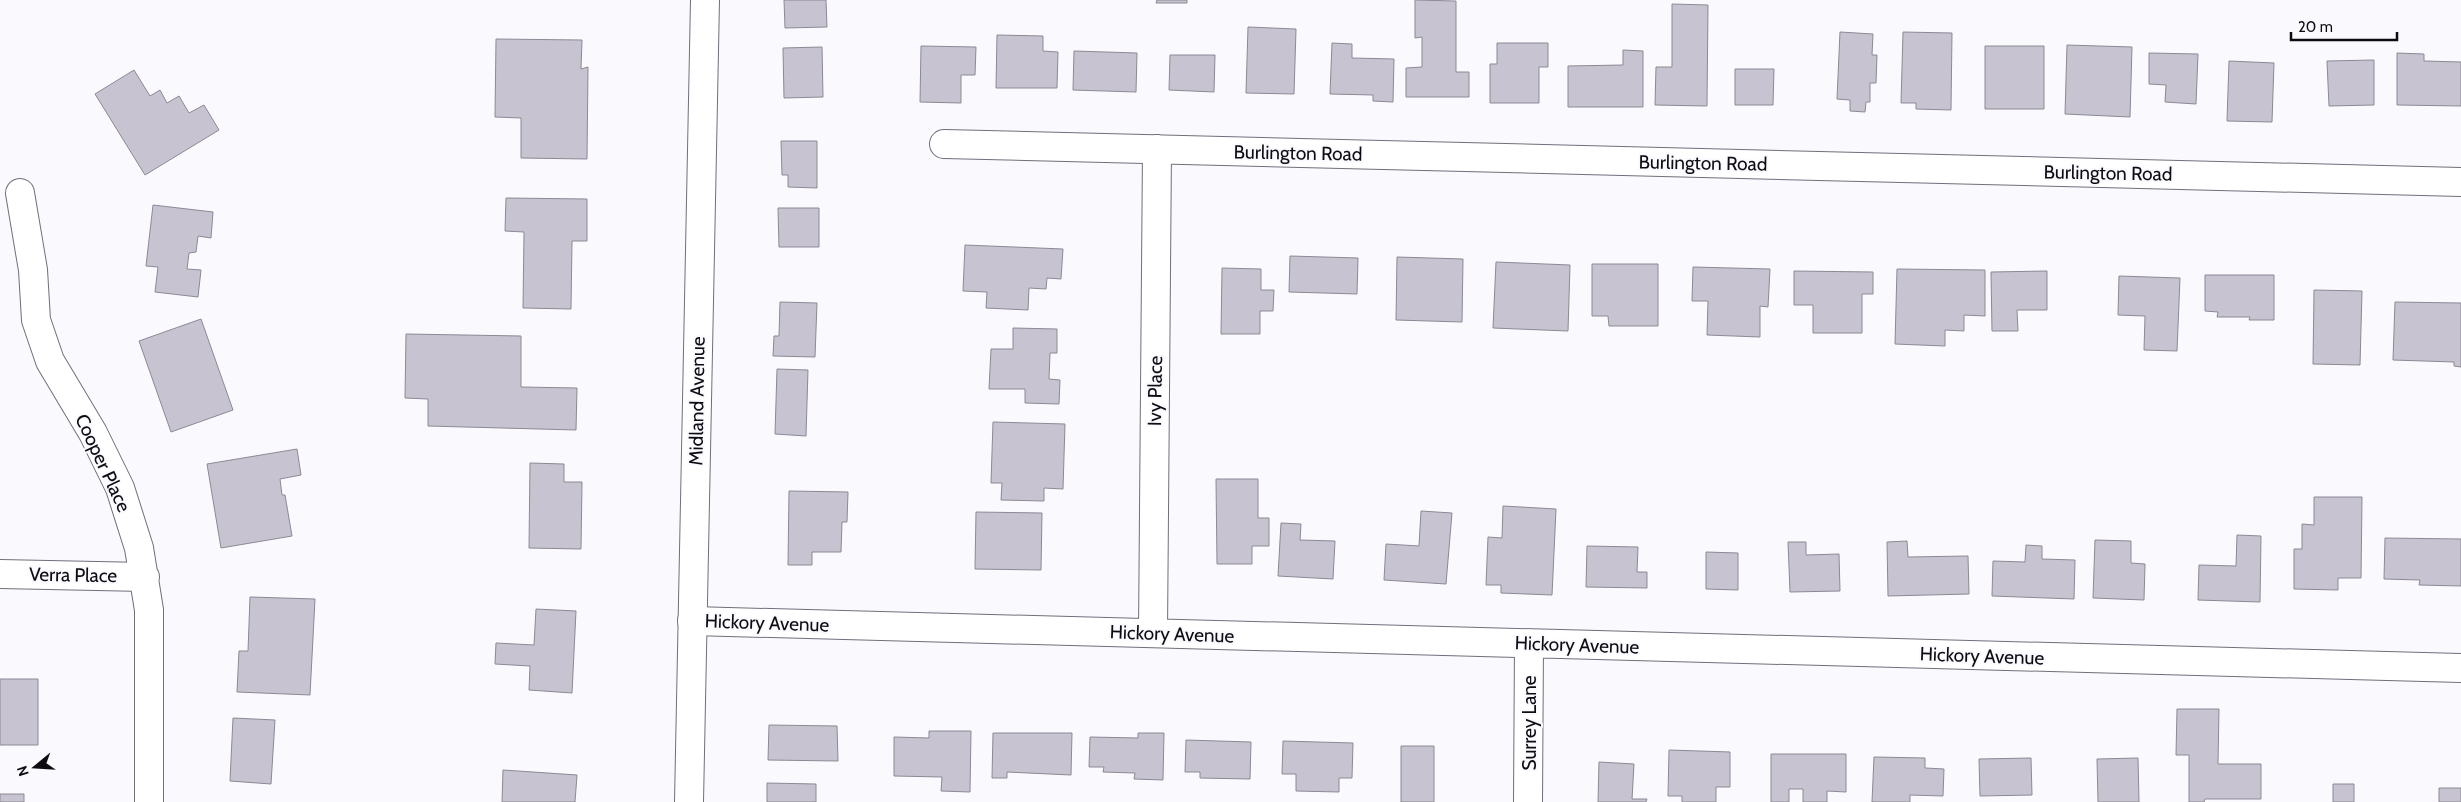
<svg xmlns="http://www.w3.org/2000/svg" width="2461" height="802" font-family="Cabin,sans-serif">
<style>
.building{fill:#c7c3d0;stroke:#8c8995}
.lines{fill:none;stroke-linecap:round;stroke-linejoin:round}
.street-casing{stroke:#726e7a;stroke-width:30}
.secondary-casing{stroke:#726e7a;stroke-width:30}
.street{stroke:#fff;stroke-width:28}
.secondary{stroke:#fff;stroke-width:28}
.labels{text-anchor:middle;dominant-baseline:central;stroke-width:4;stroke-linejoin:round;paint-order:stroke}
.street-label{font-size:19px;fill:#0e0c11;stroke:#faf9fe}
</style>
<rect width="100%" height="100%" fill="#faf9fe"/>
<path class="building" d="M784,0H826L827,27L785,28Z
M1157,0H1187V3H1156Z
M1415,0L1456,1V72H1469V97H1406V68L1422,67V37L1415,38Z
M1672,4L1708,5L1707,106L1655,105L1656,67H1672Z
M1248,27L1296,29L1294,94L1246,93Z
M1840,32L1873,34L1872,55H1877L1876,83H1870V102H1866L1865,112L1850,111V100L1837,99Z
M1903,32L1952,33L1951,110L1916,109V103H1901Z
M997,35L1043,36V51L1058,52L1057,88H996Z
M496,39L582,40L581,69L588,67L587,159L521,158V118L495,117Z
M1332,43L1352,44V58L1394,59L1393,102L1373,101V95L1330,94Z
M1497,43H1548V67H1539V103H1490V64H1497Z
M2067,45L2132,47L2130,117L2065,114Z
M921,46L976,47L975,75H961V103L920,102Z
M1985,46H2044V109H1985Z
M822,47L823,97L784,98L783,48Z
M1623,50L1643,51V107H1568V66L1623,65Z
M1074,51L1137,53L1136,92L1073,90Z
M2149,53L2198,54L2196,104L2165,102L2166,85L2149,84Z
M2397,53L2424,54V61L2461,62V106L2397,105Z
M1170,55H1215L1214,92L1169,90Z
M2374,60V105L2329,106L2327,61Z
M2229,61L2274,63L2272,122L2227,121Z
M1735,69H1774L1773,105H1735Z
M134,70L150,96L160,90L167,103L179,96L189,113L204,105L219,130L145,175L95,94Z
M781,141H817V188L788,187V175H782Z
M506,198L587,199V241H572L571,309L523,308L524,232L505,231Z
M153,205L213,212L211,238L198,236L196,252L189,253L187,269L201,270L198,297L155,292L158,267L146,266Z
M778,208H819V247H779Z
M965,245L1063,249L1061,279L1047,278L1046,289L1029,288L1028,310L986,308L987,292L963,291Z
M1290,256L1358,258L1357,294L1289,292Z
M1397,257L1463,259L1462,322L1396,320Z
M1496,262L1570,265L1568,331L1493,328Z
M1592,264H1658V326H1609L1608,316H1592Z
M1693,267L1770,269L1768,307L1760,306V337L1707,335L1708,301H1692Z
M1222,268L1261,269V290H1274L1273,311H1260V334H1221Z
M1897,269L1985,270V316L1964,315V331L1945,330V346L1895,344Z
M1794,271L1873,272V294H1862V333H1813V305H1794Z
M2047,271V310H2017L2018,331H1992L1991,272Z
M2205,275H2274V320H2249L2250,317H2217L2218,312L2205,311Z
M2119,276L2180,278L2177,351L2144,350L2145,316L2118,315Z
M2314,290L2362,291L2360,365L2313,364Z
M780,302L817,303L815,357L773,356L774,336H779Z
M2395,302L2461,303V367L2454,366V362L2393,360Z
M201,319L233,410L171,432L139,341Z
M1013,328L1057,329V353H1050L1049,379L1060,380L1059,404L1025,403V389H989L991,349H1013Z
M406,334L521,336V387L577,388L576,430L428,426V399L405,398Z
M777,369L808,370L806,436L775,434Z
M993,422L1065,424L1063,489L1044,488V501L1001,500L1002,483H991Z
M297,449L301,475L280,479L282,495H285L292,536L221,548L207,464Z
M530,463L564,464V482H582L581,549L529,548Z
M1216,479H1258V518H1269V546H1252V564H1217Z
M789,491L848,492L847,522H842L841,552H812V565H788Z
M2314,497H2362L2361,578H2338V590L2294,589V549H2302V524L2314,525Z
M1503,506L1556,509L1552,595L1501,593V585H1486L1488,537L1502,538Z
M1421,511L1452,513L1446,584L1384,580L1386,544L1419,546Z
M976,512L1042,513L1041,570L975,569Z
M1281,523L1301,524L1300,540L1335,541L1333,579L1278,576Z
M2237,535L2261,536L2260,602L2198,600L2199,565L2236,566Z
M2385,538L2461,539V586L2419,585L2420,580L2384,579Z
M2095,540L2131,541V563L2145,564L2144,600L2093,598Z
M1907,541L1908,557L1968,556L1969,594L1888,596L1887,542Z
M1788,542H1806V555L1839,554L1840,591L1790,592Z
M2026,545L2042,546V559L2075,560L2074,599L1992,596L1993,561L2025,562Z
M1587,546L1638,547L1637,572H1647V588L1586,587Z
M1706,552L1738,553V590L1706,589Z
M250,597L315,599L310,695L237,692L239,651H248Z
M536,609L576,611L572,693L529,690L530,666L495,664L496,643L534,645Z
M0,679H38V745H0Z
M2177,709H2219L2218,764H2261V799H2205L2204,802H2189V755H2176Z
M233,718L275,720L271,784L230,781Z
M769,725L837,726L838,761L768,760Z
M929,731H971L970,792L941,791L942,777L894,776V737L929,738Z
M993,733H1072L1071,775L1007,772V778H992Z
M1138,733H1164L1163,780L1134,779L1135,773L1103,772L1104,767H1089L1090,737L1138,738Z
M1186,740L1251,742L1250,779L1200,778V772H1185Z
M1283,741L1353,743L1352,778H1339V792L1296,791V774H1282Z
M1401,746H1434V802H1401Z
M1669,750L1730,752V787H1716V802H1682V796H1668Z
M1771,754H1846V792L1827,791V802H1803V789H1789V802H1771Z
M1874,757L1925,758V768L1944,769L1943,796L1910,795V802H1872Z
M2031,758L2032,795L1980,796L1979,759Z
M2138,758L2139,802H2098L2097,759Z
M1599,762L1634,764L1632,799H1647L1646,802H1598Z
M503,770L577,775L575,802H502Z
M767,783L816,784V802H767Z
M2333,784H2354V802H2333Z
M2439,788H2461V802H2439Z
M0,794H24V802H0Z"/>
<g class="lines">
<defs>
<path id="street" d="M944,144L2461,182
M20,193L33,270L36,320L50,361L93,433L120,488L139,548L149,610V802
M0,574L145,577
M692,621L2461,668
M1153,633L1157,149
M1528,802L1529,644"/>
<path id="secondary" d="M689,802L705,0"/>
</defs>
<use href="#street" class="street-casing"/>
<use href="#secondary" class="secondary-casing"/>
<use href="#street" class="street"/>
<use href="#secondary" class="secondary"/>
</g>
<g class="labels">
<g class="street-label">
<text transform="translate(1298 153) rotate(1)">Burlington Road</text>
<text transform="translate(1703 163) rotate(1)">Burlington Road</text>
<text transform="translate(2108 173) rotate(1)">Burlington Road</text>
<text transform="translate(1155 391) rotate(-89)">Ivy Place</text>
<text transform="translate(697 401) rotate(-89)">Midland Avenue</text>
<text transform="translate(103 463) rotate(65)">Cooper Place</text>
<text transform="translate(73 575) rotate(1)">Verra Place</text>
<text transform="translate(767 623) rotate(2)">Hickory Avenue</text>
<text transform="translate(1172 634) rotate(2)">Hickory Avenue</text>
<text transform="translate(1577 645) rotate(2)">Hickory Avenue</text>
<text transform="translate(1982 656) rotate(2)">Hickory Avenue</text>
<text transform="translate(1529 723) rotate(-90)">Surrey Lane</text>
</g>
</g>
<g transform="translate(35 767) rotate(252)" stroke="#faf9fe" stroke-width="4" paint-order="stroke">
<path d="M0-4L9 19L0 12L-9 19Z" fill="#0e0c11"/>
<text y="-8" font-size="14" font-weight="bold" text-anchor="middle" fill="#0e0c11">N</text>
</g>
<path d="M2291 32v8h106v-8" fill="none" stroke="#0e0c11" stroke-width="2.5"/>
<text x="2298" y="32" font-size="15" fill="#0e0c11" stroke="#faf9fe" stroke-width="4" paint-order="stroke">20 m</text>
</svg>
